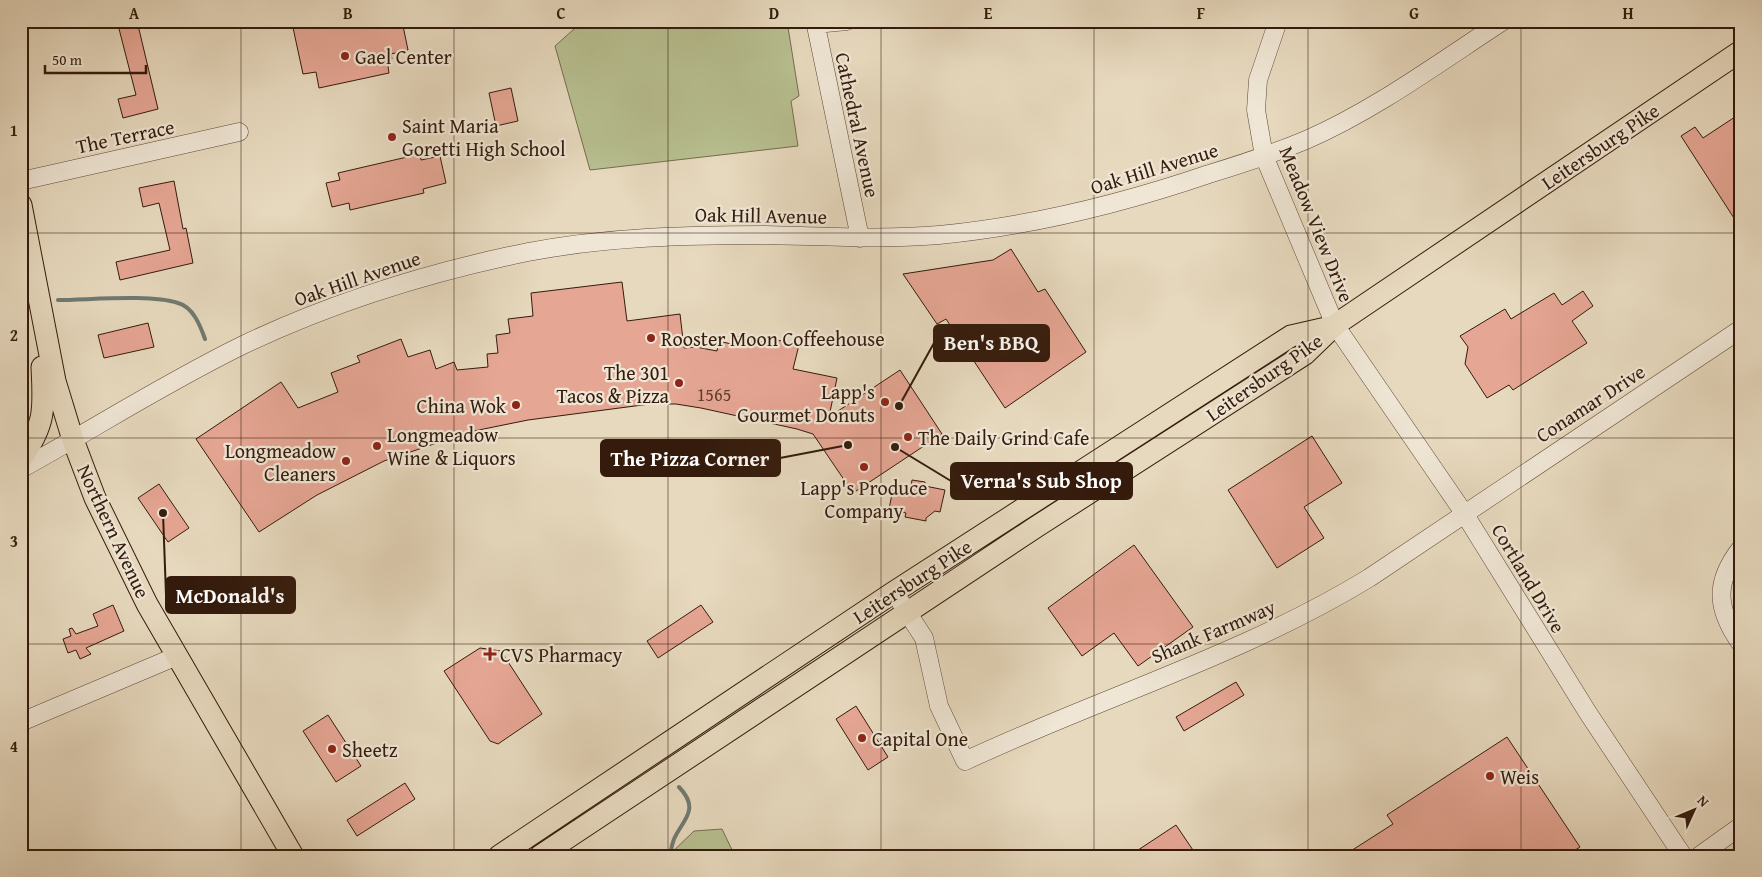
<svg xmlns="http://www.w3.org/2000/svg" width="1762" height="877" font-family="'Gentium Book Plus',serif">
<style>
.green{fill:#b7bf90;stroke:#766d4e}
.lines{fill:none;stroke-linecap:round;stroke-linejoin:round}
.stream{stroke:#6f7a71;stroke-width:4}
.building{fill:#e6a694;stroke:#341b0c}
.minor-casing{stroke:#614a38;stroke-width:19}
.major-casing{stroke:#341b0c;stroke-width:23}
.minor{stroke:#efe6d5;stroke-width:18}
.major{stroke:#e7d9be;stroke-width:21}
.grid{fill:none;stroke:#341b0c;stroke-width:1;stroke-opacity:0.55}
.poi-dot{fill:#8f2418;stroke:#efe6d5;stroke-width:2}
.labels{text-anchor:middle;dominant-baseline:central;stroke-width:4.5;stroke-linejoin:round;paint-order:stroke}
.number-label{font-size:18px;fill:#603e2e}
.poi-label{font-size:20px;fill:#341b0c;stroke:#efe6d5;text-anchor:start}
.street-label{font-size:20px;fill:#341b0c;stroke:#efe6d5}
.leader{fill:none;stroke:#341b0c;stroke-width:2}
.callout-dot{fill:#341b0c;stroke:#efe6d5;stroke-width:2}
.callout{fill:#341b0c;stroke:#341b0c;stroke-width:2}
.callout-label{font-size:21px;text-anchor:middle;font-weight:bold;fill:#fff}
.neatline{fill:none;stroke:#341b0c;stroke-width:2}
.grid-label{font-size:16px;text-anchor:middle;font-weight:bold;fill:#341b0c}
</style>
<rect width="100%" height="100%" fill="#e7d9be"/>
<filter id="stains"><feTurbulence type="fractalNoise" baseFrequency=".004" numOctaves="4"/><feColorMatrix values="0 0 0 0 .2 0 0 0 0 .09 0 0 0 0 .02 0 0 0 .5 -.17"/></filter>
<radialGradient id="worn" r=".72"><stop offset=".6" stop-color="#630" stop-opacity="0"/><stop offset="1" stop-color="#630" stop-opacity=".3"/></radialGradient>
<path class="green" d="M583,21H787L799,96L791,101L798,146L590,170L555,46Z
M722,829L735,856H668L694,831Z"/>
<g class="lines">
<path class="stream" d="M58,300C89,300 150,294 178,303C193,307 200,325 205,339
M671,856C669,825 707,816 679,787"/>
</g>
<path class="building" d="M117,21H137L158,109L123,118L118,99L136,95Z
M300,21H402L408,50L391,54L392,59L387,60L389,73L319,88L316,72L303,74L292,23Z
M511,88L518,121L496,126L489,93Z
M1741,113V229L1681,136L1695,127L1703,138Z
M420,154L421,160L440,156L446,183L423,189L424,193L350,210L349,203L332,207L326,183L340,180L338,173Z
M174,181L183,229L186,228L193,263L120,280L116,262L170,250L159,203L143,207L139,188Z
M1011,249L1038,292L1045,289L1086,352L1005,408L946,319L937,324L903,274L993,260Z
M622,282L627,321L680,314L684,348L696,347L717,351L719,341L731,344L732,337L736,336L776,345L777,340L799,345L793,369L837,378L829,417L900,370L942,434L853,493L813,434L797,429L701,408L676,404H650L528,420L469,432L384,461L317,495L259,532L196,439L281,382L298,408L338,392L331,373L360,362L357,356L401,339L408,357L430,350L436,369L454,362L457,370L488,367L487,354L498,353L496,335L510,333L508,319L533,316L531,293Z
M1583,291L1593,306L1572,321L1587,343L1513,390L1509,385L1487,398L1465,364L1468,347L1460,336L1505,309L1511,319L1554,293L1562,305Z
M148,323L154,347L104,358L98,335Z
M1312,436L1342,483L1304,507L1324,538L1277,568L1228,490Z
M912,480L925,482V486L945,490L940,512L935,511L926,518V521L905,517L906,513L889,509L893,489L910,493Z
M159,484L189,528L168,542L138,498Z
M1134,545L1193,627L1138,666L1114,633L1082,656L1048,608Z
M113,605L124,631L86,648L91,654L80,659L76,650L68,653L63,639L71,636L69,629L72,628L76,634L98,626L93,614Z
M701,605L713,622L658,658L647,641Z
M480,648L501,651L542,714L498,744L490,741L444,671Z
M1236,682L1244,695L1184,731L1176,717Z
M856,706L888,757L868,770L836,719Z
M328,715L361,766L336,782L303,731Z
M1507,737L1580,847L1566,856H1343L1393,824L1387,815Z
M405,783L415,799L357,836L347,820Z
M1176,825L1197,856H1129Z"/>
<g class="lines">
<defs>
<path id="minor" d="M815,21L860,238
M1278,21L1258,80L1256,110L1264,156L1335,325L1464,513L1588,713L1683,856
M815,24L847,21
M21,181L239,132
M21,469C95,428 167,382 243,345C333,302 430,272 528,252C606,237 686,235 765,235C823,236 881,240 939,235C1032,226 1121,204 1209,174C1242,164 1275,153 1306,140C1375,110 1440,62 1503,21
M1741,548C1714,582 1716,609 1741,644
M894,592L924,638L939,706L965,761C1099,698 1243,655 1369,578L1741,329
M21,722L177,656
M1699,856L1741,826"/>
<path id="major" d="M21,205L55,381L73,440L95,498L147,604L293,856
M21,459C46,423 44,409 42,367
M499,856L894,592L1291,336L1335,326
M540,856L1036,527L1305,354L1335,325L1741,51"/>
</defs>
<use href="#minor" class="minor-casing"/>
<use href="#major" class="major-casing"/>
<use href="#minor" class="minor"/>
<use href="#major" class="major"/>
</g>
<path class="grid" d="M241,21V856M454,21V856M668,21V856M881,21V856M1094,21V856M1308,21V856M1521,21V856M21,233H1741M21,438H1741M21,644H1741"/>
<g class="poi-dot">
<circle cx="345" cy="56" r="5"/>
<circle cx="392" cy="137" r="5"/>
<circle cx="651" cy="338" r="5"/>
<circle cx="679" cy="383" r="5"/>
<circle cx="885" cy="402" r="5"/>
<circle cx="516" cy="405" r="5"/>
<circle cx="908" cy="437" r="5"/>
<circle cx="377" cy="446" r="5"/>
<circle cx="346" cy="461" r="5"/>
<circle cx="864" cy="467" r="5"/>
<path d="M487.5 646.5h5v5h5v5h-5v5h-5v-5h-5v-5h5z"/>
<circle cx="862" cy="738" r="5"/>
<circle cx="332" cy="749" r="5"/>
<circle cx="1490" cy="776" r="5"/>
</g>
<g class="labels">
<g class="number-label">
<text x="714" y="394">1565</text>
</g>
<g class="poi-label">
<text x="355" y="56">Gael Center</text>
<text x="402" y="125">Saint Maria<tspan x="402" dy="23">Goretti High School</tspan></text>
<text x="661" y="338">Rooster Moon Coffeehouse</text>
<text x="669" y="372" text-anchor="end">The 301<tspan x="669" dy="23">Tacos &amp; Pizza</tspan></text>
<text x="875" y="391" text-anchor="end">Lapp's<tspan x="875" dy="23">Gourmet Donuts</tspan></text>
<text x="506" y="405" text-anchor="end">China Wok</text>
<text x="387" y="434">Longmeadow<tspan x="387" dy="23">Wine &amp; Liquors</tspan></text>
<text x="918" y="437">The Daily Grind Cafe</text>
<text x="336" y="450" text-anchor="end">Longmeadow<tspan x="336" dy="23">Cleaners</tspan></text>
<text x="864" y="487" text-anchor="middle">Lapp's Produce<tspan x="864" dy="23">Company</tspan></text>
<text x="500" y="654">CVS Pharmacy</text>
<text x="872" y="738">Capital One</text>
<text x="342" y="749">Sheetz</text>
<text x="1500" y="776">Weis</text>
</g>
<g class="street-label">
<text transform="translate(858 125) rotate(78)">Cathedral Avenue</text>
<text transform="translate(125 136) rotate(-12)">The Terrace</text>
<text transform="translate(1600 146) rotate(-34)">Leitersburg Pike</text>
<text transform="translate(1154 168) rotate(-17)">Oak Hill Avenue</text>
<text transform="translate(761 215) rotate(1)">Oak Hill Avenue</text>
<text transform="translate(1317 224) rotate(68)">Meadow View Drive</text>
<text transform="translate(357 278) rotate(-19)">Oak Hill Avenue</text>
<text transform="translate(1264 377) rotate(-35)">Leitersburg Pike</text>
<text transform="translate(1590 403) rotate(-33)">Conamar Drive</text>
<text transform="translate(114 531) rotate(65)">Northern Avenue</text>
<text transform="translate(1529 578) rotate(59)">Cortland Drive</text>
<text transform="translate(912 581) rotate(-33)">Leitersburg Pike</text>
<text transform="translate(1213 631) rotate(-23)">Shank Farmway</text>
</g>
</g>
<path class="leader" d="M899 406L934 343M848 445L780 458M895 447L951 481M163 513L166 595"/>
<g class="callout-dot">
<circle cx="899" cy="406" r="5"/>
<circle cx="848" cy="445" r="5"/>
<circle cx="895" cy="447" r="5"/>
<circle cx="163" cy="513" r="5"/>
</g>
<g class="callout">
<rect x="934" y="325" width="115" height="36" rx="5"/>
<rect x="601" y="440" width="179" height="36" rx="5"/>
<rect x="951" y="463" width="181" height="36" rx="5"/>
<rect x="166" y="577" width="129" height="36" rx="5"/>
</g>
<g class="callout-label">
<text x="991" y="350">Ben's BBQ</text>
<text x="690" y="466">The Pizza Corner</text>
<text x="1041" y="488">Verna's Sub Shop</text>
<text x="230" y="603">McDonald's</text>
</g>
<rect width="1762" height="877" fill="none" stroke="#e7d9be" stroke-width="55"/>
<g transform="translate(1694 810) rotate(46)" stroke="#efe6d5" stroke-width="4" paint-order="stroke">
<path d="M0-4L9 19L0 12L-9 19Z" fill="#341b0c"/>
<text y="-8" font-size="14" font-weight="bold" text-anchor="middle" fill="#341b0c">N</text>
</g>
<path d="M45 65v8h101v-8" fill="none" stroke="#341b0c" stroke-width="2.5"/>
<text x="52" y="65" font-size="15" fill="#341b0c" stroke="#efe6d5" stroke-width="4" paint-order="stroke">50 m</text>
<rect x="28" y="28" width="1706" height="822" class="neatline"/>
<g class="grid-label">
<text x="134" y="19">A</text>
<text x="348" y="19">B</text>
<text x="561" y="19">C</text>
<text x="774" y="19">D</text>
<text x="988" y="19">E</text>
<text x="1201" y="19">F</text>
<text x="1414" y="19">G</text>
<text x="1628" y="19">H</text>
<text x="14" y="136">1</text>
<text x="14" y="341">2</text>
<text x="14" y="547">3</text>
<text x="14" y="752">4</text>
</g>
<rect width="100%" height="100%" filter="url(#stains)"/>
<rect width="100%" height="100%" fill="url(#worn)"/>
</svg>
